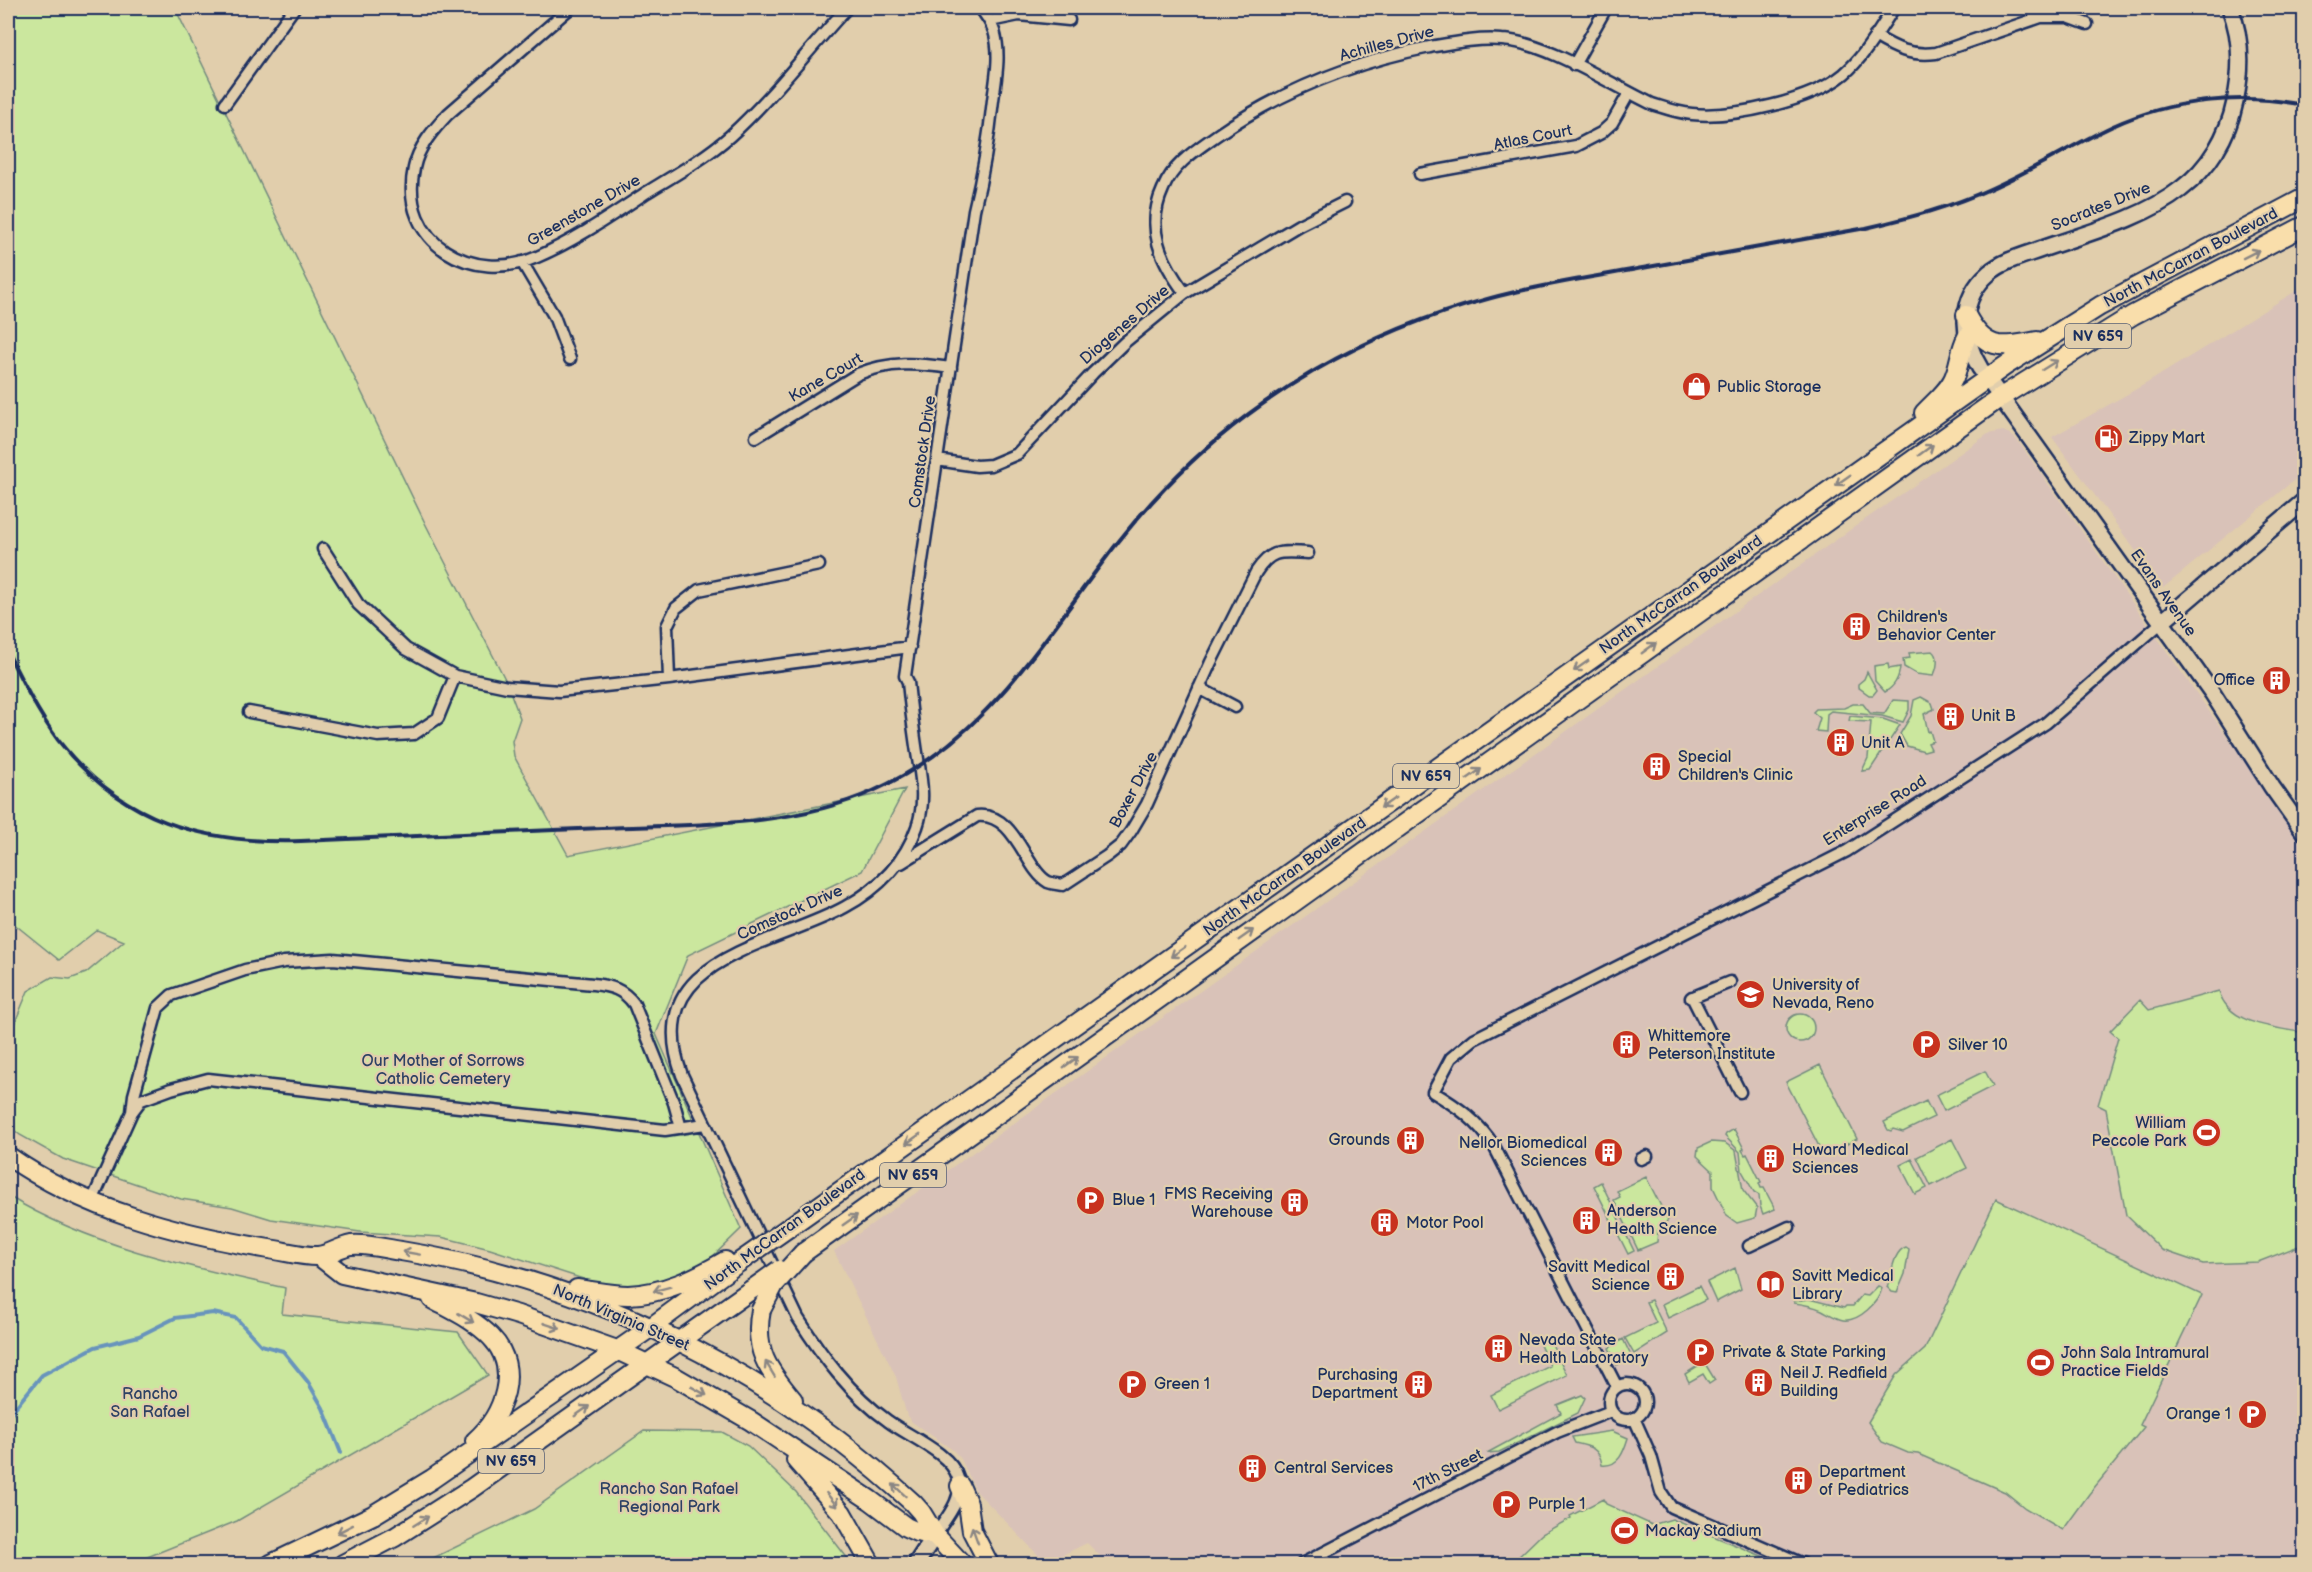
<svg xmlns="http://www.w3.org/2000/svg" width="2312" height="1572" font-family="'Balsamiq Sans',sans-serif">
<style>
.built{fill:#d9c2b8}
.green{fill:#cbe79e;stroke:#738b7e;stroke-width:1.5}
.lines{fill:none;stroke-linecap:round;stroke-linejoin:round}
.stream{stroke:#6794bc;stroke-width:4}
.street-casing{stroke:#1b2f5e;stroke-width:15}
.secondary-casing{stroke:#1b2f5e;stroke-width:20}
.primary-casing{stroke:#1b2f5e;stroke-width:22}
.street{stroke:#e1ceac;stroke-width:10}
.secondary{stroke:#e1ceac;stroke-width:15}
.primary{stroke:#f9deab;stroke-width:18}
.rail{stroke:#1b2f5e;stroke-width:4}
.primary-bridge-casing{stroke:#1b2f5e;stroke-width:22;stroke-linecap:butt}
.primary-bridge{stroke:#f9deab;stroke-width:18}
.oneway{stroke:#8a8684}
.labels{text-anchor:middle;dominant-baseline:central;stroke-width:4.5;stroke-linejoin:round;paint-order:stroke}
.shield{fill:#e1ceac;stroke:#565f75;stroke-width:1.5}
.shield-label{font-size:15px;font-weight:bold;fill:#1b2f5e}
.street-label{font-size:16px;fill:#1b2f5e;stroke:#e1ceac}
.poi-label{font-size:16px;fill:#1b2f5e;stroke:#e1ceac;text-anchor:start}
.park-label{font-size:16px;fill:#2d4164;stroke:#e1ceac}
</style>
<rect width="100%" height="100%" fill="#e1ceac"/>
<filter id="ink" filterUnits="userSpaceOnUse"><feTurbulence type="fractalNoise" baseFrequency=".0167" numOctaves="2"/><feDisplacementMap in="SourceGraphic" scale="12" xChannelSelector="R" yChannelSelector="G"/><feConvolveMatrix kernelMatrix="1 2 1 2 8 2 1 2 1" color-interpolation-filters="sRGB"/></filter>
<g filter="url(#ink)">
<path class="built" d="M2304,286V472L2163,588L2052,437L2147,383Z
M2003,431L2010,434L2017,440L2304,845V1564H1108L1087,1543L1046,1563L976,1491L961,1459L953,1450L912,1422L907,1416L896,1377L834,1251L1850,530L1988,434Z"/>
<path class="green" d="M8,8H175L426,525L506,681L520,718L512,741L514,756L568,855L905,789L862,871L688,955L656,1034L741,1229L707,1262L665,1280L639,1285L605,1286L490,1249L441,1237L360,1232L271,1219L232,1207L181,1199L63,1159L20,1135L8,1125V1039L28,991L52,977L70,979L86,973L124,941L97,930L59,960L8,919Z
M1933,651C1940,656 1937,670 1933,676L1916,674L1904,667L1903,659L1910,658L1909,653Z
M1888,664L1889,669L1900,667C1899,678 1894,687 1885,692L1875,681L1874,666Z
M1867,672L1877,690L1873,695H1869L1858,687V684L1864,679Z
M1921,697L1932,703L1934,709L1924,714L1928,732L1930,731L1933,741L1928,743L1931,749L1924,751L1907,746L1900,734L1911,716L1914,700Z
M1893,700L1909,701V710L1903,722L1882,716L1831,711L1827,714L1826,732L1816,731L1820,718L1813,712L1816,709L1844,708L1853,704H1863L1870,713L1884,714Z
M1850,716L1883,719L1900,725L1870,770L1862,771L1868,758L1871,722L1849,721Z
M2219,991C2228,1025 2275,1027 2304,1033V1244L2258,1262L2203,1264L2162,1250L2126,1215L2106,1109L2098,1105L2118,1038L2110,1031L2140,1000L2149,1010Z
M1786 1028a14 14 0 1 1 28 0a14 14 0 1 1-28 0Z
M1820,1065L1857,1139L1824,1156L1786,1082Z
M1985,1071L1993,1086L1944,1111L1936,1095Z
M1926,1101L1934,1117L1903,1132L1893,1129L1891,1131L1888,1130L1884,1122Z
M1734,1129L1744,1149L1742,1150L1745,1155L1747,1154L1761,1182L1759,1183L1761,1188H1764L1775,1209L1763,1214L1760,1206L1759,1195L1754,1192L1742,1171L1740,1152L1725,1136L1726,1134Z
M1952,1139L1967,1168L1931,1186L1917,1157Z
M1711,1142L1725,1143L1736,1151L1743,1190L1757,1208L1755,1218L1737,1223L1727,1216L1713,1187V1171L1697,1156L1698,1148Z
M1912,1159L1927,1188L1915,1194L1900,1165Z
M1646,1177L1668,1220L1658,1230L1657,1242L1638,1250L1614,1200L1620,1197L1617,1191Z
M1601,1182L1634,1251L1628,1254L1594,1186Z
M8,1196C92,1247 190,1267 285,1288L282,1314L458,1332L488,1375L237,1521L130,1564H8Z
M1996,1199L2202,1295L2140,1425L2144,1427L2089,1494L2063,1530L2025,1508L2005,1492L1918,1454L1908,1453L1882,1442L1868,1422L1896,1375L1925,1349Z
M1906,1247L1909,1249L1905,1274L1897,1293L1892,1292L1887,1287C1892,1274 1893,1251 1906,1247Z
M1735,1268L1741,1289L1716,1302L1707,1282Z
M1699,1286L1706,1300L1668,1318L1662,1304Z
M1878,1286L1882,1288C1879,1302 1859,1322 1843,1320C1836,1319 1828,1313 1822,1310C1813,1306 1803,1304 1794,1303V1301L1809,1299L1844,1308L1846,1306H1853L1862,1295L1868,1296Z
M1651,1300L1667,1333L1634,1354L1625,1338L1656,1323L1646,1302Z
M1549,1338L1567,1375L1498,1409L1491,1395L1550,1366L1539,1343Z
M1623,1339L1632,1358L1617,1365L1609,1348Z
M1704,1362L1715,1380L1709,1384L1703,1374L1689,1382L1685,1374Z
M1582,1395L1585,1398L1578,1413L1499,1452L1487,1453L1561,1413L1557,1405Z
M644,1431L722,1432L748,1446L796,1492L852,1564H421L534,1509Z
M1612,1431L1628,1438C1624,1451 1619,1467 1602,1465C1600,1448 1589,1446 1575,1443L1572,1437Z
M1603,1499L1606,1504L1652,1525L1672,1519L1781,1564H1511L1542,1534L1571,1518L1570,1516Z"/>
<g class="lines">
<path class="stream" d="M8,1420L14,1409L42,1375L95,1347L139,1336L175,1318L213,1313L236,1318L261,1345L283,1351L308,1382L323,1408L341,1453"/>
<defs>
<path id="street" d="M570,8L448,114C434,129 418,147 414,168C398,243 473,285 537,257C576,240 612,215 647,192C675,175 705,158 730,136C773,97 808,50 847,8
M990,21L1019,15L1069,20
M1875,36C1896,49 1911,56 1936,53L2041,17H2068L2087,24
M1574,65L1606,8
M225,104L294,8
M1420,174L1576,146L1601,133L1612,123L1629,93
M522,262L554,316L570,359
M1185,293C1161,261 1145,228 1163,189C1173,164 1196,150 1217,135C1281,91 1354,62 1430,47C1453,43 1478,38 1502,40C1546,42 1610,84 1652,104C1665,108 1678,113 1692,114C1734,118 1811,101 1844,74C1865,56 1879,30 1894,8
M756,437L858,374C890,361 917,363 951,368
M937,460L977,466L991,465L1017,454L1093,373L1125,342L1185,293L1299,225L1345,202
M323,549L358,604L406,649L455,676L507,687L559,691L669,679
M819,565L699,590L676,608L667,626L669,679L910,647
M1199,688L1235,707
M249,712L378,736L414,734L438,718L455,676
M901,863L977,816C1016,812 1025,870 1048,882C1053,884 1058,884 1063,885L1107,856L1121,845L1131,831L1147,804L1211,662L1256,572C1272,548 1281,552 1308,553
M1692,997L1740,1092
M1691,998L1730,982
M132,1112L134,1095L158,1008L172,995L245,970L284,962L333,959L593,984C611,986 623,989 634,1004L674,1103L681,1128
M1641,1159L1647,1156
M92,1201L132,1112L141,1100L171,1089L208,1079L665,1130L705,1124
M1749,1246L1789,1227
M1609 1402a18 18 0 1 1 36 0a18 18 0 1 1-36 0Z
M1617,1387L1494,1146C1478,1121 1458,1107 1433,1092L1451,1058L1474,1039L1847,851L2046,723L2162,622
M1634,1418L1651,1456L1661,1492L1671,1507L1803,1564
M935,1535C946,1518 964,1499 958,1478C951,1453 908,1436 888,1421C850,1394 822,1356 798,1318L682,1075C639,957 773,947 845,907C878,889 905,862 917,827C927,799 920,774 916,746C913,725 910,703 908,682L905,676L974,210C983,174 989,138 993,100C996,78 1001,53 994,31C991,22 986,15 980,8
M1302,1564L1557,1432L1611,1411"/>
<path id="secondary" d="M2230,8C2242,38 2242,70 2235,102C2228,136 2209,168 2181,189C2143,219 2084,234 2039,250C2022,256 2003,261 1989,273C1959,299 1961,337 1980,368L2213,694L2272,787L2304,832
M2162,622L2304,501
M916,1564L935,1535"/>
<path id="primary" d="M1966,315C1985,351 2000,348 2037,341
M1924,413C1934,402 1950,390 1955,375C1960,362 1960,350 1967,337
M8,1156C85,1210 177,1234 269,1249C283,1251 305,1257 318,1256C328,1255 340,1247 351,1245C366,1243 386,1249 401,1251C593,1282 771,1372 913,1503L921,1512L935,1535L962,1564
M788,1228L2005,366L2100,306L2304,198
M803,1253L2001,397L2133,315L2304,226
M319,1256L342,1274L476,1303L518,1315L617,1350L677,1378L751,1421L870,1500L906,1527L917,1532L935,1535
M577,1289C594,1291 611,1295 628,1295C663,1294 696,1278 725,1261
M432,1299C452,1310 475,1320 491,1337C522,1369 503,1416 475,1441
M761,1310C753,1350 768,1370 793,1400
M796,1460L842,1513L871,1564
M960,1486L968,1504L972,1531L989,1564
M271,1564L373,1515L432,1479L650,1328L738,1263
M343,1564L395,1537L472,1488L751,1290"/>
</defs>
<use href="#street" class="street-casing"/>
<use href="#secondary" class="secondary-casing"/>
<use href="#primary" class="primary-casing"/>
<use href="#street" class="street"/>
<use href="#secondary" class="secondary"/>
<use href="#primary" class="primary"/>
<path class="rail" d="M8,653C23,683 38,713 58,740C121,821 202,844 301,841C401,837 502,832 602,828C692,824 790,828 873,791C1012,729 1065,591 1165,488C1254,395 1367,331 1491,298C1542,284 1595,277 1648,267C1721,254 1793,241 1866,228C1909,218 1951,207 1992,188C2033,170 2072,145 2113,126C2172,99 2241,93 2304,105"/>
<defs>
<path id="primary-bridge" d="M738,1263L788,1228
M751,1290L779,1270
M761,1310L774,1285L803,1253"/>
</defs>
<use href="#primary-bridge" class="primary-bridge-casing"/>
<use href="#primary-bridge" class="primary-bridge"/>
</g>
<defs><path id="oneway-shaft" d="M-6 0H5M1.5-3L5.5 0L1.5 3" fill="none" stroke-width="1.6" stroke-linecap="round" stroke-linejoin="round" transform="scale(1.5)"/></defs>
<g class="oneway">
<use href="#oneway-shaft" transform="translate(2251 254) rotate(-27)"/>
<use href="#oneway-shaft" transform="translate(2050 365) rotate(-32)"/>
<use href="#oneway-shaft" transform="translate(1926 450) rotate(-36)"/>
<use href="#oneway-shaft" transform="translate(1843 480) rotate(145)"/>
<use href="#oneway-shaft" transform="translate(1649 648) rotate(-36)"/>
<use href="#oneway-shaft" transform="translate(1581 666) rotate(145)"/>
<use href="#oneway-shaft" transform="translate(1474 774) rotate(-35)"/>
<use href="#oneway-shaft" transform="translate(1388 803) rotate(145)"/>
<use href="#oneway-shaft" transform="translate(1246 935) rotate(-35)"/>
<use href="#oneway-shaft" transform="translate(1178 952) rotate(145)"/>
<use href="#oneway-shaft" transform="translate(1071 1062) rotate(-36)"/>
<use href="#oneway-shaft" transform="translate(913 1139) rotate(145)"/>
<use href="#oneway-shaft" transform="translate(850 1220) rotate(-35)"/>
<use href="#oneway-shaft" transform="translate(411 1253) rotate(-170)"/>
<use href="#oneway-shaft" transform="translate(662 1289) rotate(165)"/>
<use href="#oneway-shaft" transform="translate(466 1318) rotate(31)"/>
<use href="#oneway-shaft" transform="translate(552 1326) rotate(19)"/>
<use href="#oneway-shaft" transform="translate(770 1369) rotate(-121)"/>
<use href="#oneway-shaft" transform="translate(699 1391) rotate(29)"/>
<use href="#oneway-shaft" transform="translate(582 1411) rotate(-35)"/>
<use href="#oneway-shaft" transform="translate(899 1490) rotate(-137)"/>
<use href="#oneway-shaft" transform="translate(832 1500) rotate(51)"/>
<use href="#oneway-shaft" transform="translate(421 1521) rotate(-32)"/>
<use href="#oneway-shaft" transform="translate(345 1529) rotate(153)"/>
<use href="#oneway-shaft" transform="translate(975 1535) rotate(-110)"/>
</g>
</g>
<defs>
<symbol id="shop-disc" viewBox="-11 -11 22 22"><circle r="9.5" fill="#c8321e" stroke="#e1ceac"/><path d="M-5-2.5h2.3a2.7 3.5 0 0 1 5.4 0H5L5.5 6h-11ZM-1.5-2.5h3a1.5 2.3 0 0 0-3 0Z" fill="#fff"/></symbol>
<symbol id="fuel-disc" viewBox="-11 -11 22 22"><circle r="9.5" fill="#c8321e" stroke="#e1ceac"/><path d="M-5.5-6h7V0h2V4h1.3V-2.5L3-4.5l.8-.8L6-3V5H2.5V1h-1V6h-7ZM-4.2-4.7v3.2H.2V-4.7Z" fill="#fff"/></symbol>
<symbol id="building-disc" viewBox="-11 -11 22 22"><circle r="9.5" fill="#c8321e" stroke="#e1ceac"/><path d="M-4-6H4V6H1V3H-1V6H-4ZM-2.5-4.3h1.7v1.8h-1.7ZM.8-4.3h1.7v1.8H.8ZM-2.5-1h1.7V.8h-1.7ZM.8-1h1.7V.8H.8Z" fill="#fff"/></symbol>
<symbol id="university-disc" viewBox="-11 -11 22 22"><circle r="9.5" fill="#c8321e" stroke="#e1ceac"/><path d="M0-5L7-2L0 1L-7-2ZM-4 1L0 2.5L4 1V4Q0 6-4 4Z" fill="#fff"/></symbol>
<symbol id="parking-disc" viewBox="-11 -11 22 22"><circle r="9.5" fill="#c8321e" stroke="#e1ceac"/><path d="M-3.5-5.5H1a3.5 3.5 0 0 1 0 7H-1V5.5H-3.5ZM-1-3.4V-.6H.8a1.4 1.4 0 0 0 0-2.8Z" fill="#fff"/></symbol>
<symbol id="stadium-disc" viewBox="-11 -11 22 22"><circle r="9.5" fill="#c8321e" stroke="#e1ceac"/><path d="M0-5a6.5 5 0 1 0 0 10a6.5 5 0 1 0 0-10ZM-3.5-1.8h7v3.6h-7Z" fill="#fff"/></symbol>
<symbol id="library-disc" viewBox="-11 -11 22 22"><circle r="9.5" fill="#c8321e" stroke="#e1ceac"/><path d="M-6-4Q-3-5.5-.7-3.5V5Q-3 3-6 4ZM6-4Q3-5.5 .7-3.5V5Q3 3 6 4Z" fill="#fff"/></symbol>
</defs>
<g fill-rule="evenodd">
<use href="#shop-disc" x="1680" y="370" width="33" height="33"/>
<use href="#fuel-disc" x="2092" y="422" width="33" height="33"/>
<use href="#building-disc" x="1840" y="610" width="33" height="33"/>
<use href="#building-disc" x="2260" y="664" width="33" height="33"/>
<use href="#building-disc" x="1934" y="700" width="33" height="33"/>
<use href="#building-disc" x="1824" y="726" width="33" height="33"/>
<use href="#building-disc" x="1640" y="750" width="33" height="33"/>
<use href="#university-disc" x="1734" y="978" width="33" height="33"/>
<use href="#building-disc" x="1610" y="1028" width="33" height="33"/>
<use href="#parking-disc" x="1910" y="1028" width="33" height="33"/>
<use href="#stadium-disc" x="2190" y="1116" width="33" height="33"/>
<use href="#building-disc" x="1394" y="1124" width="33" height="33"/>
<use href="#building-disc" x="1592" y="1136" width="33" height="33"/>
<use href="#building-disc" x="1754" y="1142" width="33" height="33"/>
<use href="#parking-disc" x="1074" y="1184" width="33" height="33"/>
<use href="#building-disc" x="1278" y="1186" width="33" height="33"/>
<use href="#building-disc" x="1570" y="1204" width="33" height="33"/>
<use href="#building-disc" x="1368" y="1206" width="33" height="33"/>
<use href="#building-disc" x="1654" y="1260" width="33" height="33"/>
<use href="#library-disc" x="1754" y="1268" width="33" height="33"/>
<use href="#building-disc" x="1482" y="1332" width="33" height="33"/>
<use href="#parking-disc" x="1684" y="1336" width="33" height="33"/>
<use href="#stadium-disc" x="2024" y="1346" width="33" height="33"/>
<use href="#building-disc" x="1742" y="1366" width="33" height="33"/>
<use href="#parking-disc" x="1116" y="1368" width="33" height="33"/>
<use href="#building-disc" x="1402" y="1368" width="33" height="33"/>
<use href="#parking-disc" x="2236" y="1398" width="33" height="33"/>
<use href="#building-disc" x="1236" y="1452" width="33" height="33"/>
<use href="#building-disc" x="1782" y="1464" width="33" height="33"/>
<use href="#parking-disc" x="1490" y="1488" width="33" height="33"/>
<use href="#stadium-disc" x="1608" y="1514" width="33" height="33"/>
</g>
<g class="labels">
<g class="shield">
<rect x="2065" y="324" width="66" height="24" rx="4.5"/>
<rect x="1393" y="764" width="66" height="24" rx="4.5"/>
<rect x="880" y="1163" width="66" height="24" rx="4.5"/>
<rect x="478" y="1449" width="66" height="24" rx="4.5"/>
</g>
<g class="shield-label">
<text x="2098" y="336">NV 659</text>
<text x="1426" y="776">NV 659</text>
<text x="913" y="1175">NV 659</text>
<text x="511" y="1461">NV 659</text>
</g>
<g class="street-label">
<text transform="translate(1387 44) rotate(-15)">Achilles Drive</text>
<text transform="translate(1533 138) rotate(-11)">Atlas Court</text>
<text transform="translate(2101 207) rotate(-22)">Socrates Drive</text>
<text transform="translate(584 211) rotate(-30)">Greenstone Drive</text>
<text transform="translate(2191 258) rotate(-28)">North McCarran Boulevard</text>
<text transform="translate(1125 325) rotate(-41)">Diogenes Drive</text>
<text transform="translate(826 378) rotate(-30)">Kane Court</text>
<text transform="translate(923 452) rotate(-82)">Comstock Drive</text>
<text transform="translate(2163 593) rotate(55)">Evans Avenue</text>
<text transform="translate(1681 595) rotate(-35)">North McCarran Boulevard</text>
<text transform="translate(1134 790) rotate(-62)">Boxer Drive</text>
<text transform="translate(1875 811) rotate(-32)">Enterprise Road</text>
<text transform="translate(1285 877) rotate(-35)">North McCarran Boulevard</text>
<text transform="translate(790 913) rotate(-24)">Comstock Drive</text>
<text transform="translate(785 1230) rotate(-36)">North McCarran Boulevard</text>
<text transform="translate(621 1318) rotate(23)">North Virginia Street</text>
<text transform="translate(1448 1471) rotate(-27)">17th Street</text>
</g>
<g class="poi-label">
<text x="1717" y="387">Public Storage</text>
<text x="2129" y="438">Zippy Mart</text>
<text x="1877" y="617">Children's<tspan x="1877" dy="18">Behavior Center</tspan></text>
<text x="2255" y="680" text-anchor="end">Office</text>
<text x="1971" y="716">Unit B</text>
<text x="1861" y="743">Unit A</text>
<text x="1678" y="757">Special<tspan x="1678" dy="18">Children's Clinic</tspan></text>
<text x="1772" y="985">University of<tspan x="1772" dy="18">Nevada, Reno</tspan></text>
<text x="1648" y="1036">Whittemore<tspan x="1648" dy="18">Peterson Institute</tspan></text>
<text x="1948" y="1045">Silver 10</text>
<text x="2186" y="1123" text-anchor="end">William<tspan x="2186" dy="18">Peccole Park</tspan></text>
<text x="1390" y="1140" text-anchor="end">Grounds</text>
<text x="1587" y="1143" text-anchor="end">Nellor Biomedical<tspan x="1587" dy="18">Sciences</tspan></text>
<text x="1792" y="1150">Howard Medical<tspan x="1792" dy="18">Sciences</tspan></text>
<text x="1273" y="1194" text-anchor="end">FMS Receiving<tspan x="1273" dy="18">Warehouse</tspan></text>
<text x="1112" y="1200">Blue 1</text>
<text x="1607" y="1211">Anderson<tspan x="1607" dy="18">Health Science</tspan></text>
<text x="1406" y="1223">Motor Pool</text>
<text x="1650" y="1267" text-anchor="end">Savitt Medical<tspan x="1650" dy="18">Science</tspan></text>
<text x="1792" y="1276">Savitt Medical<tspan x="1792" dy="18">Library</tspan></text>
<text x="1519" y="1340">Nevada State<tspan x="1519" dy="18">Health Laboratory</tspan></text>
<text x="1722" y="1352">Private &amp; State Parking</text>
<text x="2061" y="1353">John Sala Intramural<tspan x="2061" dy="18">Practice Fields</tspan></text>
<text x="1780" y="1373">Neil J. Redfield<tspan x="1780" dy="18">Building</tspan></text>
<text x="1398" y="1375" text-anchor="end">Purchasing<tspan x="1398" dy="18">Department</tspan></text>
<text x="1154" y="1384">Green 1</text>
<text x="2231" y="1414" text-anchor="end">Orange 1</text>
<text x="1274" y="1468">Central Services</text>
<text x="1819" y="1472">Department<tspan x="1819" dy="18">of Pediatrics</tspan></text>
<text x="1528" y="1504">Purple 1</text>
<text x="1645" y="1531">Mackay Stadium</text>
</g>
<g class="park-label">
<text x="443" y="1061">Our Mother of Sorrows<tspan x="443" dy="18">Catholic Cemetery</tspan></text>
<text x="150" y="1394">Rancho<tspan x="150" dy="18">San Rafael</tspan></text>
<text x="669" y="1489">Rancho San Rafael<tspan x="669" dy="18">Regional Park</tspan></text>
</g>
</g>
<rect width="2312" height="1572" fill="none" stroke="#e1ceac" stroke-width="30"/>
<rect x="15" y="15" width="2282" height="1542" fill="none" stroke="#1b2f5e" stroke-width="2" filter="url(#ink)"/>
</svg>
